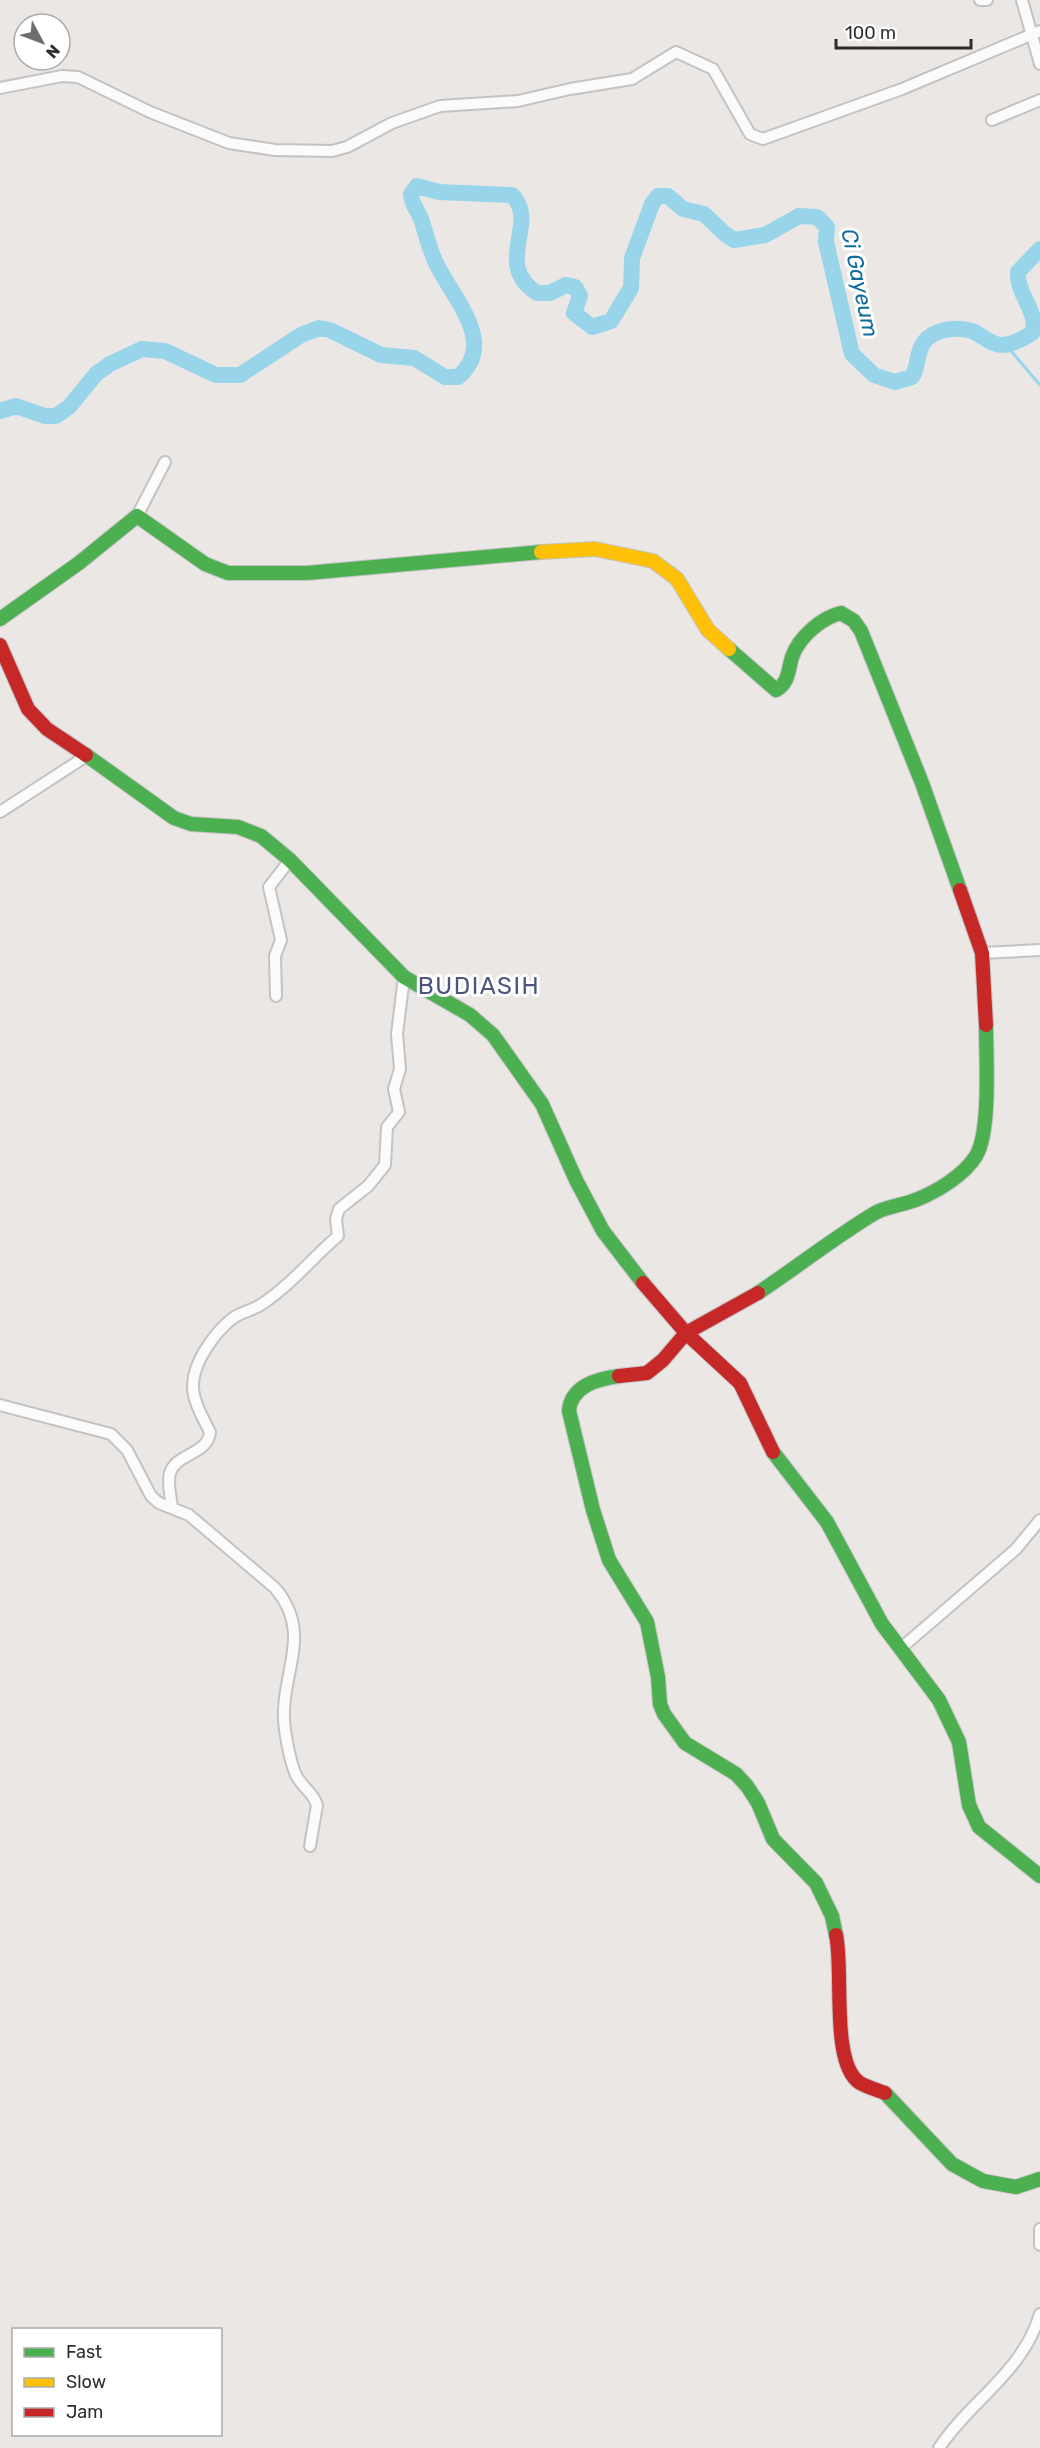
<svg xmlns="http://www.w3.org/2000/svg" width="1040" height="2448" font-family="Rubik,sans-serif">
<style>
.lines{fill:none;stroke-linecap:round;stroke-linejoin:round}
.stream{stroke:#98d5eb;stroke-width:3}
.river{stroke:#98d5eb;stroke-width:16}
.street-casing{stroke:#c4c3c4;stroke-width:14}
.fast-casing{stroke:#c4c3c4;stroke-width:16}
.slow-casing{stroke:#c4c3c4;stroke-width:16}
.jam-casing{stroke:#c4c3c4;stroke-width:16}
.street{stroke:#fcfbfb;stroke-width:10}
.fast{stroke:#4caf50;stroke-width:14}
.slow{stroke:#ffc107;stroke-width:14}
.jam{stroke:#c62828;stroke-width:14}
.labels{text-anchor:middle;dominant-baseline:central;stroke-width:6;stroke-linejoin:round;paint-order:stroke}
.water-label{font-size:22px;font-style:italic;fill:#0f6c9f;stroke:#fff}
.quarter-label{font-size:24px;letter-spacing:1.5px;fill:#4d557e;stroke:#fff}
</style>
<rect width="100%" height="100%" fill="#eae7e4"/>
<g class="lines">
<path class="stream" d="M1006,345L1040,385"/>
<path class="river" d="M0,411L16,406L45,416H56L69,407L96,374L110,364L142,349L165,351L216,375H240L301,335L319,328L330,330L381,355L414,358L445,377H458C499,343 451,296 436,263C429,249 426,233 421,219C418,210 411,204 411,194L417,186L439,192L512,195C540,223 492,264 537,293H550L566,285L575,287L580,296L574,313L592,327L611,321L631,288L632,258L652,204L658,196H668L683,209L704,214L725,234L734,240L765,235L799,216L817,217L827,227L826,242L852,354L874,375L895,382L912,377C919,366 916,352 924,342C934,329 957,326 972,331C982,335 991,345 1002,345C1011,345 1025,338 1032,333C1040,313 1016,294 1018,272L1040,249"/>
<defs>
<path id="street" d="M980,0H987
M1022,0L1040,64
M0,88L62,76L78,77L150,112L229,143L275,150L332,151L347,147L392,123L440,106L518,101L570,89L632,79L676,52L713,69L750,134L763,139L902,89L1040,31
M992,120L1040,100
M137,516L165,462
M0,812L88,755
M982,953L1040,950
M276,996L275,956L281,940L269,887L290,860
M0,1405L111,1434L127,1450L151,1496L159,1503L189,1515L275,1588C316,1636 277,1676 285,1730C287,1743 290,1762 296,1775C301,1786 313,1792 317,1805L310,1846
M172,1507C171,1497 167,1483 170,1473C176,1453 208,1455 210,1432C203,1418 192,1400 193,1384C194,1361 215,1332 233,1318C242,1312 253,1310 262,1304C291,1285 312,1258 338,1236L336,1219L339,1209L368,1186L385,1165L387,1127L399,1112L394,1089L400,1069L397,1034L404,977
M900,1649L1016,1549L1040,1520
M1040,2229V2245
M939,2448C970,2401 1023,2372 1040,2314"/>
<path id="fast" d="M0,619L79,563L137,516L205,564L228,573H307L541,552
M729,649L776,690C789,683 788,670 792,657C799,637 821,618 841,613L854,621L861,631L922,783L960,890
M86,755L174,818L191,824L238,827L261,836L290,860L404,977L470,1015L493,1035L542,1104L576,1180L603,1231L643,1283
M758,1293C797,1267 835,1237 875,1213C888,1206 904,1205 918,1199C938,1191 964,1175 976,1156C991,1131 986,1056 986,1025
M619,1376C597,1379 571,1386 569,1411L593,1510L609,1560L647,1622L658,1677L660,1704L664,1714L685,1743L736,1774L747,1786L758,1803L773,1839L816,1883L832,1916L836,1935
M773,1452L827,1522L882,1624L939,1700L959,1742L969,1805L979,1827L1040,1876
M885,2093L952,2164L983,2181L1016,2187L1040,2179"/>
<path id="slow" d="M541,552L595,549L653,561L677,579L708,630L729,649"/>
<path id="jam" d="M0,645L28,709L47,729L86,755
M960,890L982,953L986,1025
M643,1283L686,1333L740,1383L773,1452
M619,1376L647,1373L663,1360L686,1333L758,1293
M836,1935C844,1970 830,2064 860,2083C867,2087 877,2090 885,2093"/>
</defs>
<use href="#street" class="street-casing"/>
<use href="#fast" class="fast-casing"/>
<use href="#slow" class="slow-casing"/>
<use href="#jam" class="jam-casing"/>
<use href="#street" class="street"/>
<use href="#fast" class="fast"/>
<use href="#slow" class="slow"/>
<use href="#jam" class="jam"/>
</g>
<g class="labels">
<g class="water-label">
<text transform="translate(860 283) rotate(78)">Ci Gayeum</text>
</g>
<g class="quarter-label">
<text x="479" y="986">BUDIASIH</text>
</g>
</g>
<rect x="12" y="2328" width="210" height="108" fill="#ffffff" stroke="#ababab" stroke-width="1.5"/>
<rect x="24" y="2348" width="30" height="9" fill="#4caf50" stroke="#ababab" stroke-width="1.5"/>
<text x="66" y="2358" font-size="18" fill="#2d2d2d">Fast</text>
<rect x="24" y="2378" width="30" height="9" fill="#ffc107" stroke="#ababab" stroke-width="1.5"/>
<text x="66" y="2388" font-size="18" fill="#2d2d2d">Slow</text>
<rect x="24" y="2408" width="30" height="9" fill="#c62828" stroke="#ababab" stroke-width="1.5"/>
<text x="66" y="2418" font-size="18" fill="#2d2d2d">Jam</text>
<g transform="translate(42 42) rotate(131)"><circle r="28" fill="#ffffff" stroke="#ababab" stroke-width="1.5"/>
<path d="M0-4.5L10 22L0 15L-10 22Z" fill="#6f6e6d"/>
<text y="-9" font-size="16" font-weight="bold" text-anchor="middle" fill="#2d2d2d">N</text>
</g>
<path d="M836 39v9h135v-9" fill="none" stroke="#2d2d2d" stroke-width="3"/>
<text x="845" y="39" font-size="18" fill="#2d2d2d" stroke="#ffffff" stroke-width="4.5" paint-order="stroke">100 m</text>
</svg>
